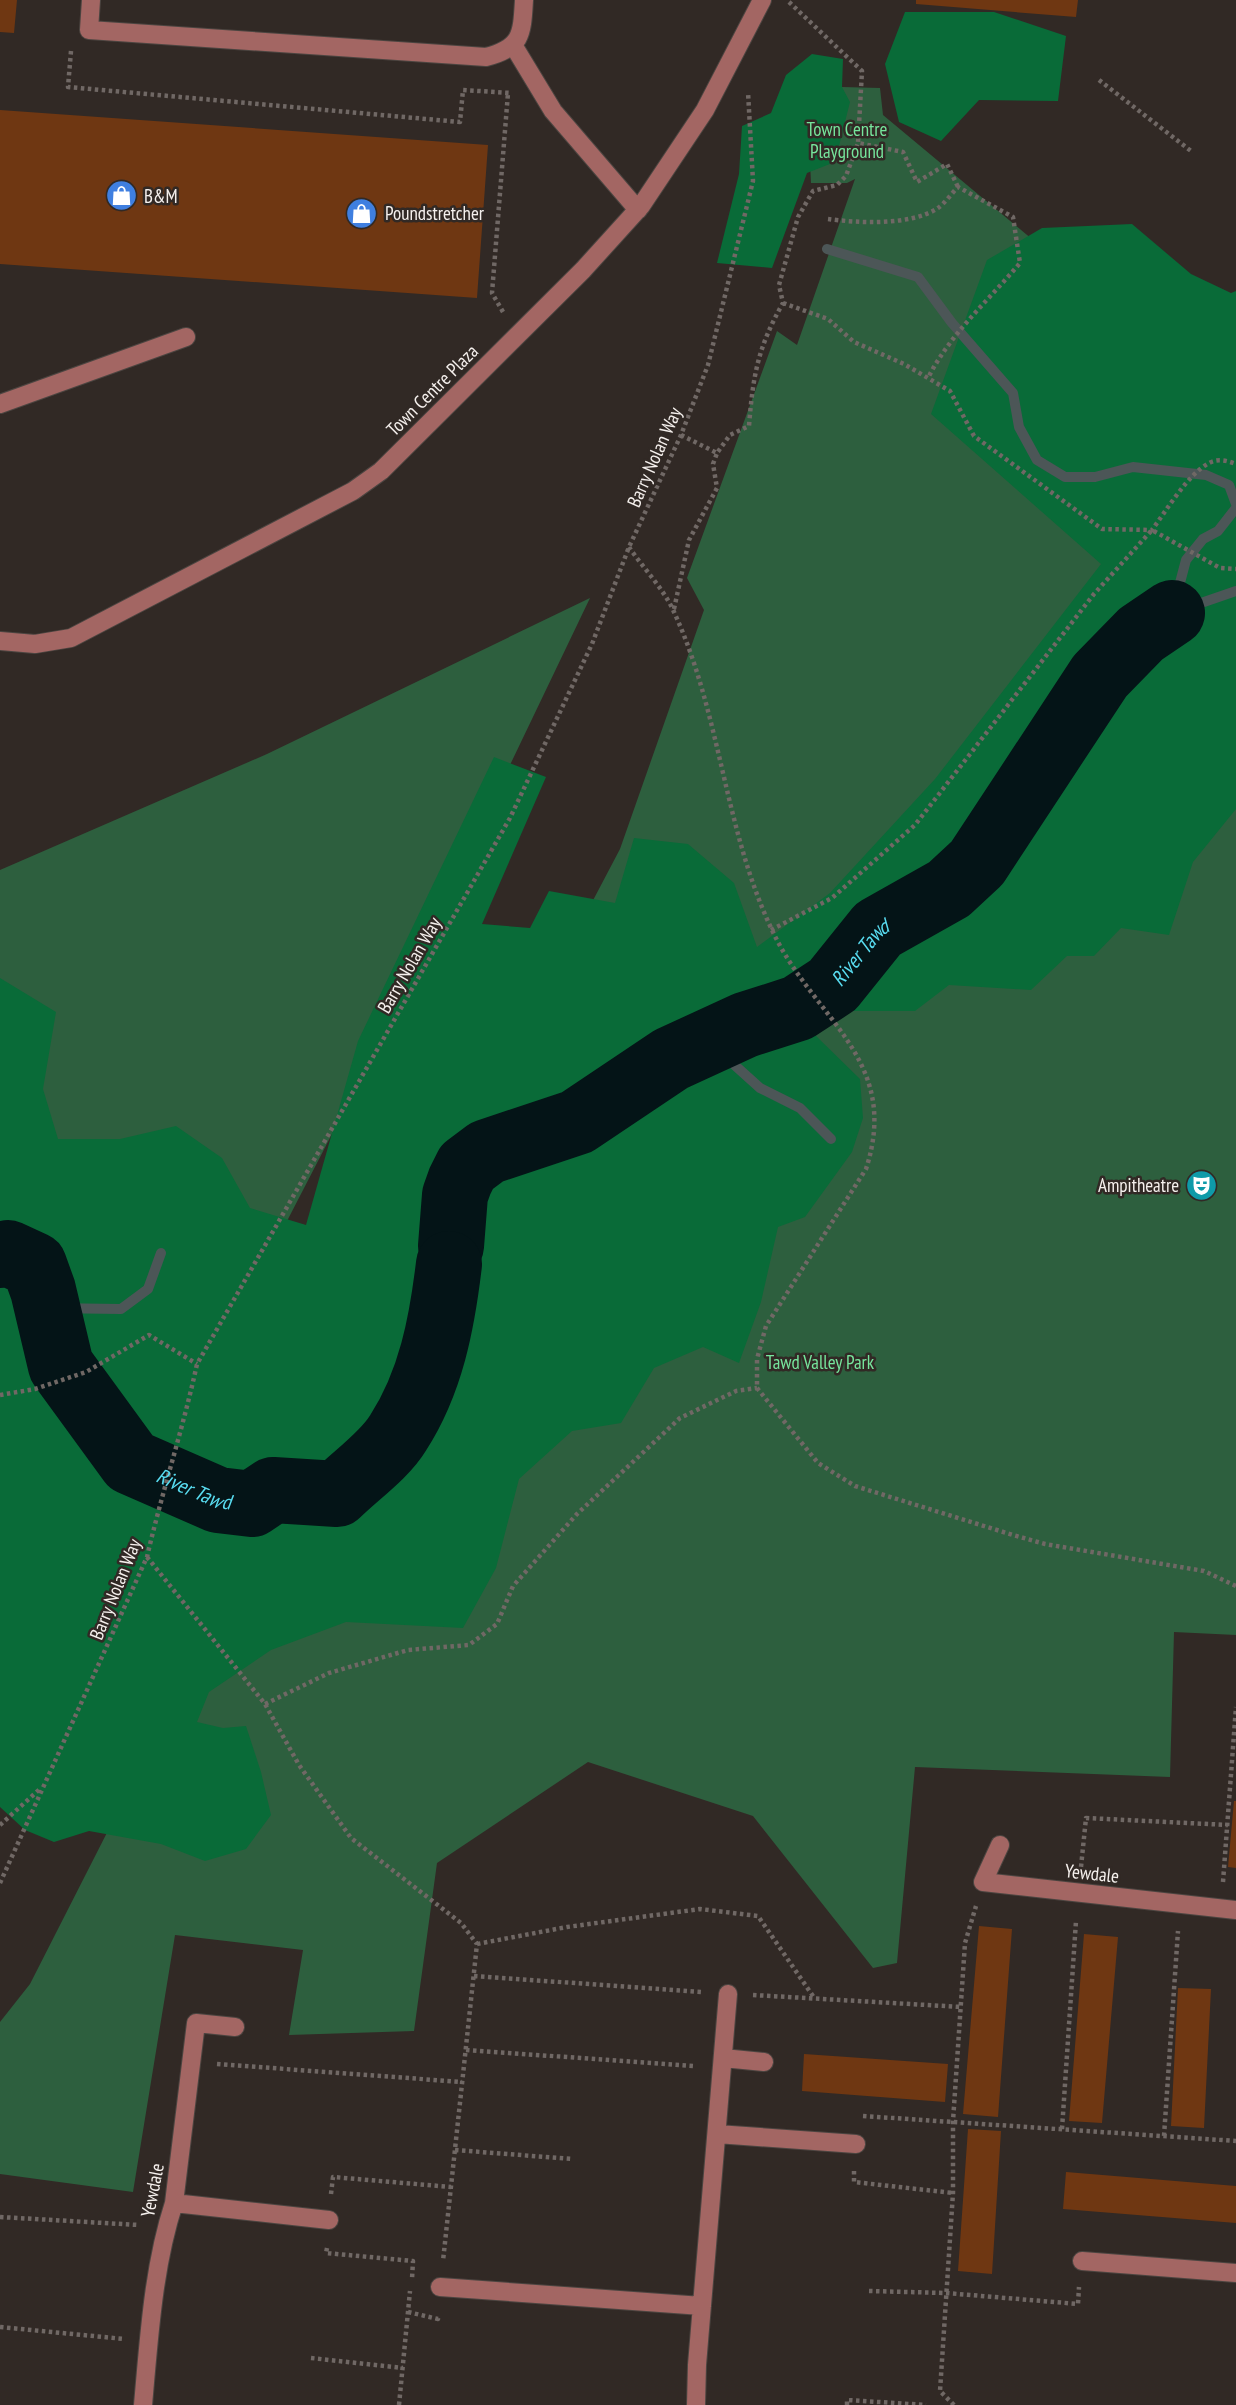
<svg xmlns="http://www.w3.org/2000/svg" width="1236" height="2405" font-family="'PT Sans Narrow',sans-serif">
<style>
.green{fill:#2d5f3e}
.forest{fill:#096b38}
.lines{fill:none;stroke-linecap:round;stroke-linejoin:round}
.stream{stroke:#4c5657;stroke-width:10}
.river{stroke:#041417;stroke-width:66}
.building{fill:#6f3712}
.minor-casing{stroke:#4c4541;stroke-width:20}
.path{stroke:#706865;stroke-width:4.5;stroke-dasharray:3.5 3.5;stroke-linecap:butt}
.minor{stroke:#a36663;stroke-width:18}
.labels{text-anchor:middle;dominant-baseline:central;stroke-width:5;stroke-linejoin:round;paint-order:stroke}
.park-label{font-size:19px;fill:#76e59c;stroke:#312925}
.poi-label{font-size:19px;fill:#f5f0ed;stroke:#312925;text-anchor:start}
.street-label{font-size:19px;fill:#f5f0ed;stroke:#312925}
.water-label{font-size:21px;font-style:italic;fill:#58dbef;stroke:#312925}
</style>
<rect width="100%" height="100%" fill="#312925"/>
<path class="green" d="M842,87L880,88L883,115L1219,395L1236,375V1635L1174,1632L1170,1777L915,1767L897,1963L873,1968L753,1816L588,1762L437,1863L414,2031L289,2035L303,1950L175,1935L133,2192L0,2174V2022L30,1984L233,1585L620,849L704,610L687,578L777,331L797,345L855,179L847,183H811L808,119Z
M590,598L349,1101L113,1558L0,1711V870L267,754Z"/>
<path class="forest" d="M905,12H994L1066,36L1058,101L979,100L941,141L899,122L885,64Z
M812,54L843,59L842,87L850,102L835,162L807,173L772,268L717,263L739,174L742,126L771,113L786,75Z
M1132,224L1191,274L1231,293L1236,291V809L1193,862L1169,935L1121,928L1094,956H1067L1031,990L949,985L915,1011H824L813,1033L860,1079L863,1118L852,1152L805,1217L778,1227L761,1302L739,1363L703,1347L654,1368L621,1423L572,1431L519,1479L496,1568L463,1628L346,1622L271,1650L209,1692L197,1722L223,1728L246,1726L261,1772L271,1815L246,1849L205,1861L161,1844L89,1831L54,1842L25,1830L0,1807V978L56,1012L43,1089L58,1139H120L176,1126L222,1158L250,1208L306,1225L358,1041L494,757L546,777L482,924L530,928L549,891L615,903L634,838L688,844L734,883L757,947L830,893L935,779L1101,564L931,414L987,260L1042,228Z"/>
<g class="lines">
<path class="stream" d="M827,249L918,277L952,323L1013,393L1019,427L1037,460L1065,477H1095L1133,467L1206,475L1229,485L1236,504
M1172,613L1186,560L1203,539L1218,531L1236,508
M1172,613L1236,591
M709,1042L760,1088L800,1108L831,1139
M47,1308L121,1309L148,1289L161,1253"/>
<g class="river">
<path id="s1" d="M451,1246L455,1195L460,1181L467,1167L487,1152L577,1122L671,1059L745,1025L798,1008L833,985L878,929L949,889L977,863L1100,676L1141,634L1172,613"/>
<path id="s2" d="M0,1255L8,1253L34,1265L43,1290L61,1366L131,1462L218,1500L252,1504L273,1490L337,1494C356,1475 384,1456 398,1433C431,1382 442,1323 449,1264"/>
</g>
</g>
<path class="building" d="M0,0H17L14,33L0,32Z
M916,0H1078L1076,17L916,4Z
M0,110L488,145L477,298L0,264Z
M1234,1801H1236V1868L1228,1867Z
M979,1926L1012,1929L998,2117L963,2114Z
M1084,1934L1118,1937L1102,2123L1069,2121Z
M1178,1988L1211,1989L1204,2128L1171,2126Z
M804,2054L948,2064L945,2102L802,2091Z
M968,2129L1001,2131L992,2274L958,2271Z
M1066,2172L1236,2186V2223L1063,2209Z"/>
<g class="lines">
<defs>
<path id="minor" d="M91,0L89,30L486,57C522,48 522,34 524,0
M513,45L553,111L638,210
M0,404L186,337
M0,641L35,644L71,638L353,491L381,471L583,270L641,206L705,110L762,0
M1000,1845L983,1882L1236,1910
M723,2058L764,2062
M717,2134L856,2144
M174,2203L329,2220
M1082,2261L1236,2273
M440,2287L702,2306
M143,2405C149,2339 153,2267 174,2203L196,2023L235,2027
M696,2405L697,2365L728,1994"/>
</defs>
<use href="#minor" class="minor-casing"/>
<path class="path" d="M789,2L862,71L858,143L903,152L917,182L947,164L958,187
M71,51L68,87L460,122L463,90L511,93
M1099,80L1191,151
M828,219C858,223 911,226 938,208C945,203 952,193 958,187L1013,217L1020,263C988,301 950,334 928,378
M783,303L828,319L854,342L904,364L950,391L974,436L1102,529L1152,530C1166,511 1188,474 1209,463C1218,458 1228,461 1236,464
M503,312L492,293L508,93
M681,435L717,453L730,435L749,426C753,375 758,347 783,303L779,285L798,217L813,191L837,185L846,176L858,143
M629,547C643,568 664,589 674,612C721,714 724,829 772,930C813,1019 902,1058 866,1169L766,1326L757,1359V1388L818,1463L855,1486L1013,1535L1045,1544L1204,1571L1236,1586
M674,609L689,540L717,488L713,464L717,453
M771,930L832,898L915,825L1094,594L1152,530L1220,568L1236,569
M0,1395L35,1389L86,1372L149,1335L197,1364
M147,1557L265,1704L299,1765L351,1838L461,1923L477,1944L443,2261
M265,1704L329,1673L408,1650L469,1645L497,1624L513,1586L577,1514L680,1418L736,1391L757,1388
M0,1825L41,1788
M1081,1867L1086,1818L1228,1825
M1223,1882L1236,1707
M0,1883L147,1557C162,1492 183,1429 197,1364L510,818L592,644L629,547L681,435L708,365L753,181L748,92
M477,1944L567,1927L700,1909L758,1916L815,1999
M474,1976L702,1992
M753,1995L962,2007
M466,2050L694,2066
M217,2064L462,2082
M863,2116L1236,2141
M1062,2129L1076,1921
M1164,2136L1178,1931
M455,2150L572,2159
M854,2171V2182L953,2193
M331,2194L333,2177L451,2187
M0,2217L139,2225
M327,2248L326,2253L413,2261L412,2279
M869,2291L946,2293L1078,2304L1079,2287
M408,2312L438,2319V2315
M0,2327L124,2339
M311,2358L403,2368
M399,2405L410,2291
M847,2405V2400L926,2405
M954,2405L940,2391L953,2193V2121L965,1943L976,1906"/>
<use href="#minor" class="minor"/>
</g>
<defs>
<symbol id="shop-disc" viewBox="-11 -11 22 22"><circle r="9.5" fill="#3f7fe0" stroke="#312925"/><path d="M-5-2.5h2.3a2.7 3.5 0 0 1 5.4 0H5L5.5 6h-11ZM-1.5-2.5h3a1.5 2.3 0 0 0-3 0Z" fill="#fff"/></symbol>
<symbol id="theatre-disc" viewBox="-11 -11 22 22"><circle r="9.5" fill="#0f9aa8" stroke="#312925"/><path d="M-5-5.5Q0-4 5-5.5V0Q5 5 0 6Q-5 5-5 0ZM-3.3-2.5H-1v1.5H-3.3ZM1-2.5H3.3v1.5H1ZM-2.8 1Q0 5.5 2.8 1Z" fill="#fff"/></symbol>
</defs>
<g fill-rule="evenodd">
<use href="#shop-disc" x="104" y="178" width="35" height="35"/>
<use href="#shop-disc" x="344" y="196" width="35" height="35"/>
<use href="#theatre-disc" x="1184" y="1168" width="35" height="35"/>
</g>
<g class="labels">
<g class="park-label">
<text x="847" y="129">Town Centre<tspan x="847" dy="22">Playground</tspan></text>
<text x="820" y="1362">Tawd Valley Park</text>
</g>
<g class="poi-label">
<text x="144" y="196">B&amp;M</text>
<text x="385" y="213">Poundstretcher</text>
<text x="1179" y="1185" text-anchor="end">Ampitheatre</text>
</g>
<g class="street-label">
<text transform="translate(432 390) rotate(-45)">Town Centre Plaza</text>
<text transform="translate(654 457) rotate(-66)">Barry Nolan Way</text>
<text transform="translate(409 965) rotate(-60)">Barry Nolan Way</text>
<text transform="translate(115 1589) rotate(-68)">Barry Nolan Way</text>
<text transform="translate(1092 1873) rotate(6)">Yewdale</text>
<text transform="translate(152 2190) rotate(-79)">Yewdale</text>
</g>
<g class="water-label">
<text stroke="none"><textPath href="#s1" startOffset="536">River Tawd</textPath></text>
<text stroke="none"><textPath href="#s2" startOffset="329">River Tawd</textPath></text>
</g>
</g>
</svg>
